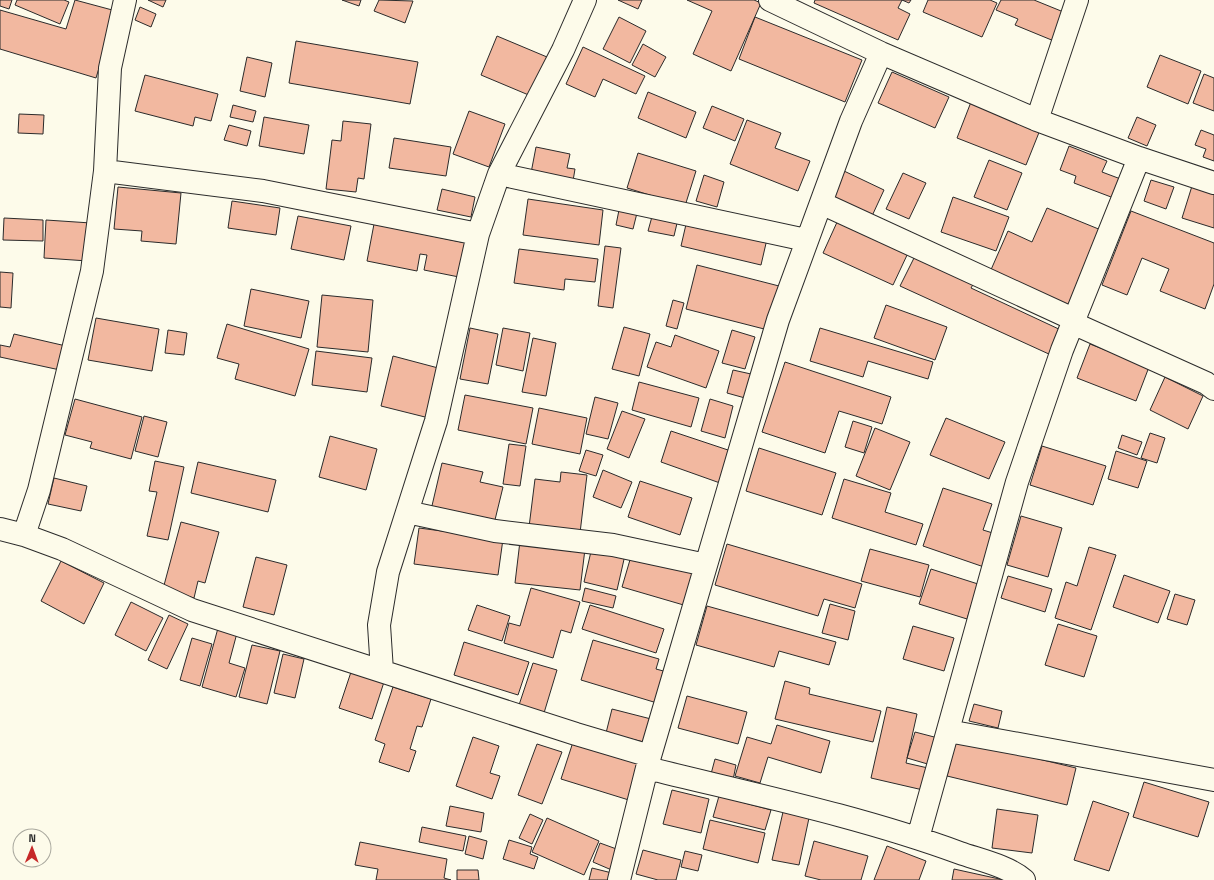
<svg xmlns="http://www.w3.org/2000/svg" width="1214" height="880" font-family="'Space Grotesk',sans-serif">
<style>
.building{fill:#f2b8a0;stroke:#2b2b2b}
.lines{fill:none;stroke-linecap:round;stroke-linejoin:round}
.minor-casing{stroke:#2b2b2b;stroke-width:24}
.minor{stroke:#fdfbea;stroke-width:22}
</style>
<rect width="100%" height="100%" fill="#fdfbea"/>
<path class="building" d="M0,0H12L9,9L0,6Z
M17,0H64L69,2L60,24L15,5Z
M75,0L116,11L96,78L0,49V10L66,29Z
M148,0H166L163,7Z
M342,0H361L359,6Z
M379,0L413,1L405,23L374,11Z
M618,0H642L638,9Z
M687,0H754L761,3L731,71L693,54L712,11Z
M815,0H911L909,3L902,0L898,8L910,14L898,40L814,3Z
M928,0H990L997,3L982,37L923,12Z
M1001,0H1034L1066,13L1054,41L1015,25L1018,19L996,10Z
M140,7L156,14L151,27L135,20Z
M619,17L646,31L630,63L603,49Z
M755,17L862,60L845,102L739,59Z
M497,36L547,57L531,96L481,75Z
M296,41L418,62L410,104L289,83Z
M643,44L666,57L655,77L632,65Z
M583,47L645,76L636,94L603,79L595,97L566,84Z
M1160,55L1201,71L1188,104L1147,87Z
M247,57L272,63L265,97L240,91Z
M892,72L949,97L935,128L878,103Z
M1204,74L1214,78V111L1193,103Z
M145,75L218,94L211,121L195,117L193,126L135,111Z
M648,92L696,112L686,138L638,118Z
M971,102L1040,130L1026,165L957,138Z
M233,105L256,111L253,122L230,117Z
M712,106L744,119L735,141L703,128Z
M469,111L505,124L489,167L453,154Z
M19,114L44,115L43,134L18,133Z
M264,117L309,125L304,154L259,146Z
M1137,117L1156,125L1147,146L1128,138Z
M747,120L781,133L775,148L810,161L798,191L730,164Z
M343,121L371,124L364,179L358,178L356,192L326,189L332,140L341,141Z
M229,125L251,131L247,146L224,140Z
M1201,130L1214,135V161L1203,157L1206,149L1195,145Z
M394,138L451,147L446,176L389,168Z
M1069,146L1107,161L1102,172L1126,181L1119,200L1074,183L1076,176L1060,170Z
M536,147L570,154L567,168L575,169L573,181L531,173Z
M638,153L696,171L685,206L627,188Z
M989,160L1022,173L1007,210L974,197Z
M844,171L884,190L872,216L831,197Z
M903,173L926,183L909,219L886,209Z
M704,175L724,182L717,207L696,201Z
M1151,180L1174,187L1166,209L1144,201Z
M1192,186L1214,193V228L1182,218Z
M118,187L181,193L176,244L141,241L142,231L114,229Z
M442,189L475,197L471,217L437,210Z
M953,197L1009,217L996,251L941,232Z
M528,199L603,210L599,245L523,235Z
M232,201L280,208L276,235L228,228Z
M1047,208L1101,230L1069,305L990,272L1008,231L1032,242Z
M619,210L637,213L633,229L616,225Z
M1131,211L1214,243V284L1205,309L1160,291L1169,269L1142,258L1127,295L1102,285Z
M653,213L678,219L674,236L648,231Z
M298,216L351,226L344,260L291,249Z
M4,218L43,220V241L3,240Z
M46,220L91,223L88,261L44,258Z
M687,220L767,239L761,265L681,246Z
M838,220L908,253L893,285L823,253Z
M374,224L466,243L459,277L424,270L427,255L420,254L417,271L367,261Z
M605,246L621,248L613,308L598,306Z
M519,249L598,259L595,282L565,279L564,290L514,283Z
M916,254L975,281L971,288L1063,331L1051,355L900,286Z
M697,265L779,286L768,330L686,309Z
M0,272L13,273L11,308L0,307Z
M251,289L309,301L301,338L244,326Z
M322,295L373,300L368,352L317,347Z
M673,300L684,303L677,329L666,326Z
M886,305L947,327L935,360L874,338Z
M96,318L159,329L152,371L88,360Z
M227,324L309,349L295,396L235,379L239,364L217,358Z
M624,327L650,334L639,376L612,369Z
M470,328L498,334L488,384L460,379Z
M503,328L530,333L523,371L496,365Z
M820,328L933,362L928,379L868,361L863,377L810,361Z
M168,330L187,333L184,355L165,353Z
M732,330L755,337L745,369L722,363Z
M14,334L66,346L60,370L0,357V345L10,347Z
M675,335L719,351L706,388L647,367L656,342L671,347Z
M533,338L556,343L546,396L522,392Z
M1090,344L1149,367L1136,401L1077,378Z
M316,351L372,358L367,392L312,385Z
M393,356L442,369L429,418L381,406Z
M785,362L891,397L882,424L839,411L825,453L762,432Z
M733,370L751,374L745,398L727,393Z
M1165,377L1203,396L1188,429L1150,410Z
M639,382L699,398L691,427L632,410Z
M465,395L533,408L526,444L458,430Z
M595,397L618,403L608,439L586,434Z
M75,399L142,417L131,459L90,448L92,442L65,435Z
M710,399L733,406L725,438L701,431Z
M539,408L587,418L580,454L532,444Z
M622,411L645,419L629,458L607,449Z
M144,416L167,422L158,457L135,451Z
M946,418L1005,442L989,479L930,455Z
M853,421L872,427L864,453L845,447Z
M875,428L910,442L890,490L856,476Z
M671,431L731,451L720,483L661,462Z
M1150,433L1165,438L1157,463L1141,458Z
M1122,435L1142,442L1137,455L1118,448Z
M330,436L377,449L366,490L319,477Z
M509,444L526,446L520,486L503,484Z
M1042,446L1106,466L1093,505L1030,485Z
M759,448L836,473L822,515L746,491Z
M586,450L603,455L596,476L579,471Z
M1116,451L1147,461L1138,488L1108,479Z
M155,461L184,467L168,540L147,536L157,492L149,491Z
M198,462L276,480L268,512L191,493Z
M442,463L483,472L480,482L503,487L494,524L431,510Z
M603,470L632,482L621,508L593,497Z
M561,472L587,475L580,533L529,527L535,479L560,482Z
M54,478L87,486L81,511L48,504Z
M844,479L891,493L885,512L923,524L916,545L832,518Z
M640,481L692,498L680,535L628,517Z
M943,488L992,504L983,530L996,534L984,567L923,546Z
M1021,516L1062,528L1048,577L1007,565Z
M181,522L219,532L205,583L198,581L194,598L163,589Z
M419,528L503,539L498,575L414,564Z
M520,541L585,549L580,590L515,583Z
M727,544L862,584L855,608L824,599L818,616L715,585Z
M592,547L625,555L617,590L584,582Z
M1089,547L1116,555L1091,630L1055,618L1066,582L1077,586Z
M870,549L929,565L920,597L861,581Z
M632,553L696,572L687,606L622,587Z
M256,557L287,565L274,615L243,607Z
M61,561L104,583L84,624L41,601Z
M931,569L978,584L967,619L919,604Z
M1124,575L1170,591L1158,623L1113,607Z
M1008,576L1052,589L1045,612L1001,598Z
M531,588L580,602L571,633L561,630L553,658L504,643L509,623L520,626Z
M585,588L616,596L613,608L582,601Z
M1175,594L1195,600L1187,625L1167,619Z
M131,602L163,618L146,651L115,635Z
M830,604L855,611L848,640L822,633Z
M477,605L510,616L502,641L468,630Z
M590,605L664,629L656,653L582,629Z
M707,606L836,642L829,665L779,651L774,667L696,645Z
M169,615L188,624L167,669L148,660Z
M1058,624L1097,636L1084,677L1045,665Z
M913,626L954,638L944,671L903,659Z
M218,628L237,633L229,663L245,668L236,697L202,687Z
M192,638L212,644L200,686L180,680Z
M593,640L659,659L656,669L667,672L657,703L581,680Z
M464,642L529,662L518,695L454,675Z
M252,645L280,651L267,704L239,697Z
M283,654L304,659L295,698L274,693Z
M533,663L557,670L544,713L519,705Z
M351,672L384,682L372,719L339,708Z
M785,681L810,688L809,694L881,711L873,742L775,719Z
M393,687L431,699L422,727L417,726L410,749L416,751L409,772L379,762L385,744L375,740Z
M687,696L747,712L738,744L678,728Z
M974,704L1002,711L998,728L969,721Z
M887,707L917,714L906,763L928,768L923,790L871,778Z
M612,709L655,720L648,743L606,733Z
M777,725L830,741L821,773L768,757L760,783L735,776L747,737L771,744Z
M915,732L938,738L931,765L907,758Z
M473,737L499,746L490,773L500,776L492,799L456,786Z
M956,739L1076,768L1067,805L947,776Z
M573,742L643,764L632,801L561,779Z
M537,744L562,752L542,804L518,795Z
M715,759L736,765L733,780L711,774Z
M1144,782L1209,802L1198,837L1133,817Z
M672,790L709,799L701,833L663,824Z
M719,796L771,810L765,830L713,817Z
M1093,801L1129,813L1109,871L1074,860Z
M450,806L484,813L481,832L446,826Z
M997,809L1038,815L1032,853L992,848Z
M783,812L809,818L799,865L772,860Z
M530,814L543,820L532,844L519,838Z
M547,818L599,841L584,875L532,852Z
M710,820L765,833L758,863L703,849Z
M422,827L466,836L463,851L419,842Z
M469,836L487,841L483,859L465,854Z
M509,840L532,847L530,854L538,857L534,869L503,859Z
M814,841L868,856L861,880H821L805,876Z
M360,842L447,859L444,878L451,880H376L378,869L355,865Z
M600,843L622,851L614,871L593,862Z
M887,846L926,861L919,880H874Z
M643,850L681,860L676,880H658L636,874Z
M685,851L702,855L698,871L681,867Z
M592,868L612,873L611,880H589Z
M954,869L1004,880H952Z
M457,870H478L479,880H457Z"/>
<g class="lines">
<defs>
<path id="minor" d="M770,0L881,53L1037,120L1139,158L1214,183
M1037,120L1077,0
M105,171L263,191L478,234
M499,174L806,240
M821,203L1071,318L1077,325L1206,383L1214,389
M407,512L495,531L613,545L706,565
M0,529L24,535L62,549L192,610L576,734L650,756
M24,535L39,490L92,271L105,171L110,68L125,0
M382,671L379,625L388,572L436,421L478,234L499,174L563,50L585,0
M948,731L1214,780
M647,768C752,794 859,816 960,853C980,860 1008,866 1024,880
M918,838L1017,482L1062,350L1139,158
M619,880L650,756L778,320L851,121L881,53"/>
</defs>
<use href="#minor" class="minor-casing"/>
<use href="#minor" class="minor"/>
</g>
<g transform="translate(32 848) rotate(1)"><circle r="19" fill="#fdfbea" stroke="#a9a89e"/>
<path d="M0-3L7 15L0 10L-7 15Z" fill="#c62828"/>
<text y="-6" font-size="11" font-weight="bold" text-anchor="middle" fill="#2b2b2b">N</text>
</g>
</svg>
